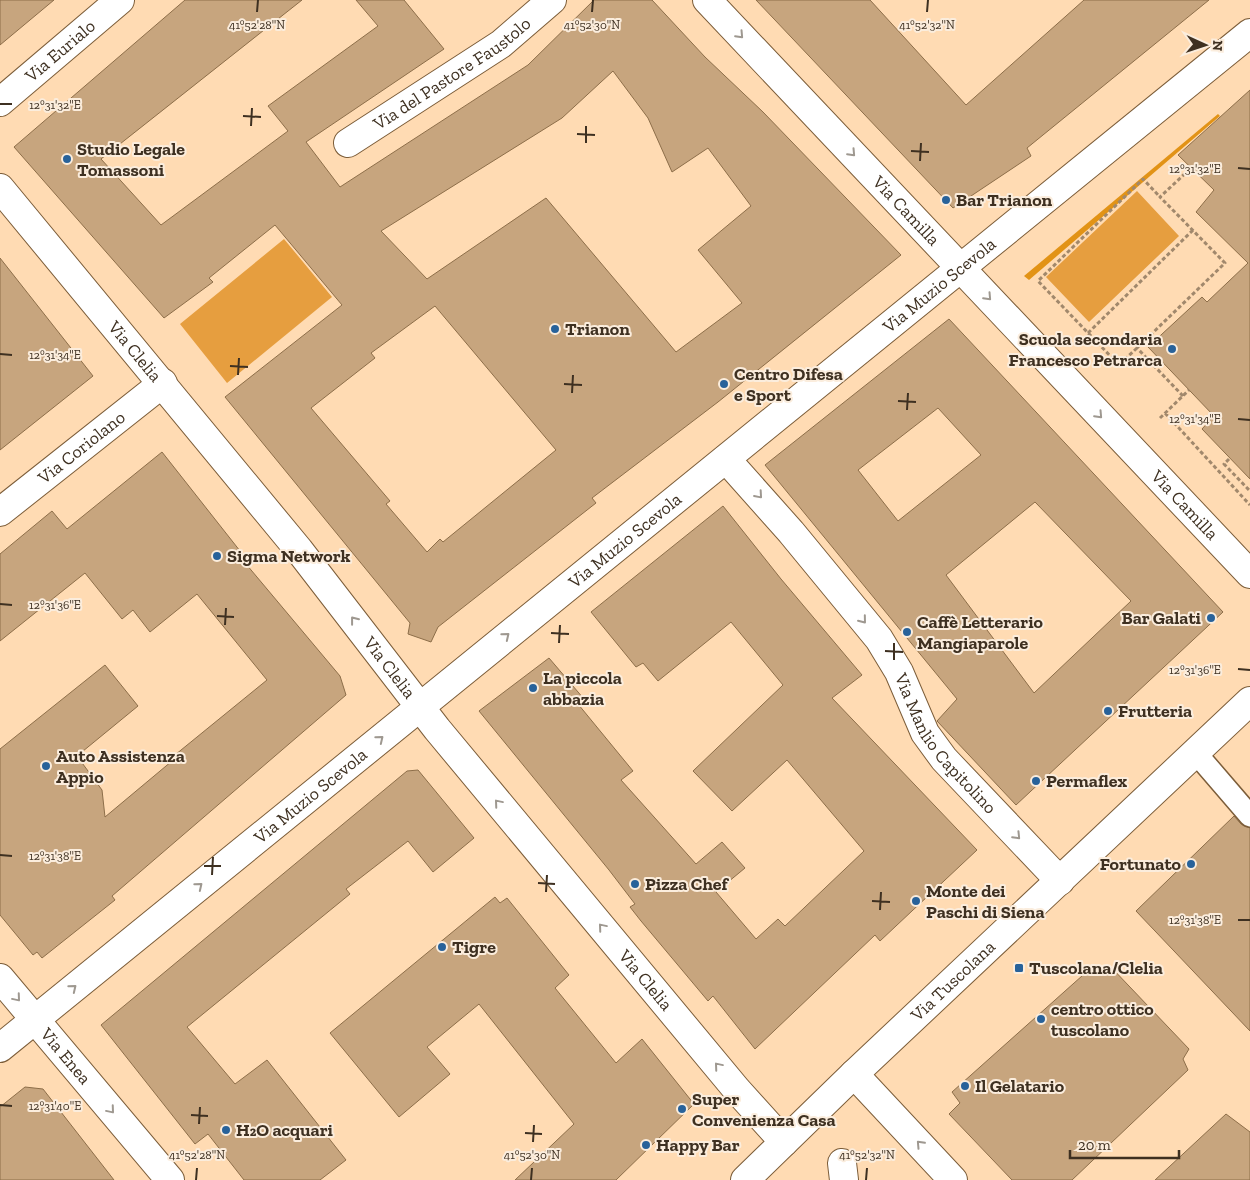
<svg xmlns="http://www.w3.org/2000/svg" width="1250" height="1180" font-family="'Zilla Slab',serif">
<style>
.green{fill:#e69e3f}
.forest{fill:#e29316}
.building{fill:#c7a57e;stroke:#8d6e49;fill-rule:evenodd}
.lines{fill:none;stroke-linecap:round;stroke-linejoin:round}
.lane-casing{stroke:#7c5d39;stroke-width:24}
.street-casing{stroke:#7c5d39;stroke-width:30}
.secondary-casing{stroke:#7c5d39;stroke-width:30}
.path{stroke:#a1886c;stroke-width:3;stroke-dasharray:4 2.5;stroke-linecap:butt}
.lane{stroke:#fff;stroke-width:21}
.street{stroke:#fff;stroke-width:28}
.secondary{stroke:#fff;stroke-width:28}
.oneway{stroke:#9e9890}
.ticks{fill:none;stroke:#3e3021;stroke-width:2}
.poi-dot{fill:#28629a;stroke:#fbeddd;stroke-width:2}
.labels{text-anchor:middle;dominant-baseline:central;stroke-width:4;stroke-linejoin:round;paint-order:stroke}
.street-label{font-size:18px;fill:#3e3021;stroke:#fbeddd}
.poi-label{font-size:18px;font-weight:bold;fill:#3e3021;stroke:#fbeddd;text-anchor:start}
.ticks-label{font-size:12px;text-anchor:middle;fill:#3e3021;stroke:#fbeddd;stroke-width:4;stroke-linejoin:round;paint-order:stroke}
</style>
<rect width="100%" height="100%" fill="#ffdbb3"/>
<path class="green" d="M1137,191L1179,236L1089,322L1046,277Z
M284,239L332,297L227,383L180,324Z"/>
<path class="forest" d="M1218,114L1220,116L1029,280L1024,276Z"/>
<path class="building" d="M0,0H54L0,45Z
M185,0H302L101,159L161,225L288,131L268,106L378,26L356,0H404L444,49L306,142L340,187L528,65L594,0H652L705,57L763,112L901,255L718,402L592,498L596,503L438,627L431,642L408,634L410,623L225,397L342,305L275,225L209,278L213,282L164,318L14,147ZM613,71L648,118L672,172L708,148L751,206L698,250L742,303L676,352L546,198L427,279L381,231L562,118ZM435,306L556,450L443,542L440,539L427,552L386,504L390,501L311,408L375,358L371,353Z
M756,0H870L966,105L1084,0H1209L1027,148L1031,156L953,208Z
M1250,90V479L1202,429L1214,416L1148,347L1202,297L1207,302L1248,263L1196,212L1214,190L1178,155Z
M0,258L93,376L0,450Z
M949,319L1223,612L1016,805L937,721L957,699L765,465ZM938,408L981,455L898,521L858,470ZM1035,502L1131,601L1034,693L946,575Z
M162,452L244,556L241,558L340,676L346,695L112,896L115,900L42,958L37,952L33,955L0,915V749L105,665L138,706L77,756L102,790L105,817L172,761L170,759L267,680L197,594L150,632L133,610L122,619L85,573L0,641V554L52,511L67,529Z
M723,506L781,579L862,675L832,698L977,850L880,941L875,935L755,1049L713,996L708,1001L641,921L630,907L635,904L609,870L479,711L549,658L584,699L578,704L633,771L621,780L696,864L722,842L745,868L716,892L756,939L778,919L785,926L864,851L787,760L732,811L693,771L783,685L731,622L658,681L643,663L636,667L591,612Z
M418,770L474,838L433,872L408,841L346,889L350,894L187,1027L235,1084L267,1060L346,1160L320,1180H244L208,1134L195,1144L101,1025L407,771Z
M1234,816L1241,824L1250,828V1031L1136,911Z
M495,897L500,903L507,898L569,975L555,988L616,1063L642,1039L694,1104L616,1180H515L574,1124L479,1004L427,1047L450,1074L399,1117L330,1033Z
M1109,965L1189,1049L1183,1059L1188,1070L1072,1180H1012L949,1114L960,1103L952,1092L1092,967L1101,971Z
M25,1087L43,1089L114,1180H0V1107Z
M1226,1114L1250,1132V1180H1155Z"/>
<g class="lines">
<defs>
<path id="lane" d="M1195,752L1250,816"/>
<g id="street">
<path id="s1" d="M707,0L1250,574"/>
<path id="s2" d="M0,102L120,0"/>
<path id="s3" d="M348,143L501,44L552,0"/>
<path id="s4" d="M0,188L299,550L437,729L737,1090L784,1142"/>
<path id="s5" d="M726,459L791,532L879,639L899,672L925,733L944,759L1060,881"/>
<path id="s6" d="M0,512L163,383"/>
<path id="s7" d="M0,978L170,1180"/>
<path id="s8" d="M0,1048L1250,33"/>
<path d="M854,1074L953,1180"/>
<path d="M842,1163L844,1180"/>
</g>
<g id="secondary">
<path id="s9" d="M745,1180L854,1074L1250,701"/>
</g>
</defs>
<use href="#lane" class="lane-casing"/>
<use href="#street" class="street-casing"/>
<use href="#secondary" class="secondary-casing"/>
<path class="path" d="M1088,333L1193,230
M1137,348L1119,365L1038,281L1143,179L1160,197
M1183,396L1137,348L1225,263L1160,197L1191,168
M1165,413L1250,505
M1160,418L1189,390
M1229,459L1224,464L1250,491"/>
<use href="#lane" class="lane"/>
<use href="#street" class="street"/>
<use href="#secondary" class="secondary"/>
</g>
<defs><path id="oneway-chevron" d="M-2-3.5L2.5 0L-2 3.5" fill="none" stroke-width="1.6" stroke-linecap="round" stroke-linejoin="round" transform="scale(1.25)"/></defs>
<g class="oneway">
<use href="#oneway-chevron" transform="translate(740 35) rotate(47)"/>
<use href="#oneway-chevron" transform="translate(852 153) rotate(47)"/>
<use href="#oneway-chevron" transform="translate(988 297) rotate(47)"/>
<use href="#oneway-chevron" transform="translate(1099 415) rotate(47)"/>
<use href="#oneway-chevron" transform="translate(759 495) rotate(49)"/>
<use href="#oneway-chevron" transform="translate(354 620) rotate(-128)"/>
<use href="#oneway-chevron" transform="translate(863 620) rotate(51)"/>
<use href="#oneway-chevron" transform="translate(506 636) rotate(-39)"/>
<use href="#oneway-chevron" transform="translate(380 739) rotate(-39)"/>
<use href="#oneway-chevron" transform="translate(498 803) rotate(-130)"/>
<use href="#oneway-chevron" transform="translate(1017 836) rotate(46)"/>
<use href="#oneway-chevron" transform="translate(199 886) rotate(-39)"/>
<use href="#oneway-chevron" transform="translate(602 927) rotate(-130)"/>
<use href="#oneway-chevron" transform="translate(73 988) rotate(-39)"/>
<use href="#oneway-chevron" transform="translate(17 998) rotate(50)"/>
<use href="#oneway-chevron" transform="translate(718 1066) rotate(-130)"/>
<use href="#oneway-chevron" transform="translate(111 1110) rotate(50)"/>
<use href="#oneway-chevron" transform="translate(920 1144) rotate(-133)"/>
</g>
<path class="ticks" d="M257,12L258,0M592,12L593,0M927,12L928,0M0,104H12M243,116L261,117M251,126L252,108M577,134L595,135M586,143V126M911,151L929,152M920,161L921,143M1238,168L1250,169M0,354L12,355M230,366L248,367M238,375L239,358M564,384L582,385M572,393L573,375M898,401L916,402M907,410L908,393M1238,419L1250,420M0,604L12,605M217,616L234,617M225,625L226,608M551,633L569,634M559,643L560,625M885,651L903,652M894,660V643M1238,669L1250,670M0,855L12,856M204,866H221M212,875L213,857M538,883L555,884M546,892L547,875M872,901L890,902M880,910L881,892M1238,920H1250M0,1105L12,1106M191,1115L208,1116M199,1124L200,1107M525,1133L542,1134M533,1142L534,1125M196,1180L197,1168M531,1180L532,1168M866,1180L867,1168"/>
<g class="poi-dot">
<circle cx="67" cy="159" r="5"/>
<circle cx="946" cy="200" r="5"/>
<circle cx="555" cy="329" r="5"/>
<circle cx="1172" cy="349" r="5"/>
<circle cx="724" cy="384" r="5"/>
<circle cx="217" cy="556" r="5"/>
<circle cx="1211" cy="618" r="5"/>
<circle cx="907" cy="632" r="5"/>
<circle cx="533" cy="688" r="5"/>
<circle cx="1108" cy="711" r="5"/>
<circle cx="46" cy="766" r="5"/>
<circle cx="1036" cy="781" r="5"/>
<circle cx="1191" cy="864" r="5"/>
<circle cx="635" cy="884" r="5"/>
<circle cx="916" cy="901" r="5"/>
<circle cx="442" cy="947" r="5"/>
<rect x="1014" y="963" width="10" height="10" rx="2.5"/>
<circle cx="1041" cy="1019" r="5"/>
<circle cx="965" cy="1086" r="5"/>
<circle cx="682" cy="1109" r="5"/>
<circle cx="226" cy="1130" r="5"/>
<circle cx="646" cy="1145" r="5"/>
</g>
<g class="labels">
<g class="street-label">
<text stroke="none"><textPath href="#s2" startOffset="79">Via Eurialo</textPath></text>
<text stroke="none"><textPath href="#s3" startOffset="125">Via del Pastore Faustolo</textPath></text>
<text stroke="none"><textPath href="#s1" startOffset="290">Via Camilla</textPath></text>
<text stroke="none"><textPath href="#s8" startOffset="1210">Via Muzio Scevola</textPath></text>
<text stroke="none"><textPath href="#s4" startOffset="212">Via Clelia</textPath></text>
<text stroke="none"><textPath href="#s6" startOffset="104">Via Coriolano</textPath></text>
<text stroke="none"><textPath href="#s1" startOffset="695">Via Camilla</textPath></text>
<text stroke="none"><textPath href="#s8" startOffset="805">Via Muzio Scevola</textPath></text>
<text stroke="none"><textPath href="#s4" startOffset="618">Via Clelia</textPath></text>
<text stroke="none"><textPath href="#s5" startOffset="361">Via Manlio Capitolino</textPath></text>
<text stroke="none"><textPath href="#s8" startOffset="400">Via Muzio Scevola</textPath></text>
<text stroke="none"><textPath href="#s4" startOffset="1022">Via Clelia</textPath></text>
<text stroke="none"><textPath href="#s9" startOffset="288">Via Tuscolana</textPath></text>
<text stroke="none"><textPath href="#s7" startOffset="102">Via Enea</textPath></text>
</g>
<g class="poi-label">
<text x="77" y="149">Studio Legale<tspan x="77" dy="21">Tomassoni</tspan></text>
<text x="956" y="200">Bar Trianon</text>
<text x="565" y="329">Trianon</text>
<text x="1162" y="339" text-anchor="end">Scuola secondaria<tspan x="1162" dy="21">Francesco Petrarca</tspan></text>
<text x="734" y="374">Centro Difesa<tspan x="734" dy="21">e Sport</tspan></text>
<text x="227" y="556">Sigma Network</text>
<text x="1201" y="618" text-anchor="end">Bar Galati</text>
<text x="917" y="622">Caffè Letterario<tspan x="917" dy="21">Mangiaparole</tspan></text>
<text x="543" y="678">La piccola<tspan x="543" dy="21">abbazia</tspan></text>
<text x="1118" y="711">Frutteria</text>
<text x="56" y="756">Auto Assistenza<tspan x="56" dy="21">Appio</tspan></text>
<text x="1046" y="781">Permaflex</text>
<text x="1181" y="864" text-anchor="end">Fortunato</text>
<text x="645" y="884">Pizza Chef</text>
<text x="926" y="891">Monte dei<tspan x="926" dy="21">Paschi di Siena</tspan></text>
<text x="452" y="947">Tigre</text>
<text x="1029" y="968">Tuscolana/Clelia</text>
<text x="1051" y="1009">centro ottico<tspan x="1051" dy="21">tuscolano</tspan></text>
<text x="975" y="1086">Il Gelatario</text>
<text x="692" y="1099">Super<tspan x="692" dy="21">Convenienza Casa</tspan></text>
<text x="236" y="1130">H₂O acquari</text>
<text x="656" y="1145">Happy Bar</text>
</g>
</g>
<g class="ticks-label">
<text x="257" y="29">41°52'28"N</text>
<text x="592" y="29">41°52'30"N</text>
<text x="927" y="29">41°52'32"N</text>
<text x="55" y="109">12°31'32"E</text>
<text x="1195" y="173">12°31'32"E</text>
<text x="55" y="359">12°31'34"E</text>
<text x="1195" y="423">12°31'34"E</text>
<text x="55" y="609">12°31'36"E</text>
<text x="1195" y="674">12°31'36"E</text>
<text x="55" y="860">12°31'38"E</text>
<text x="1195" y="924">12°31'38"E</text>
<text x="55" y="1110">12°31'40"E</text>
<text x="197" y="1159">41°52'28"N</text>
<text x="532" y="1159">41°52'30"N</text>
<text x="867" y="1159">41°52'32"N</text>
</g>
<g transform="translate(1205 45) rotate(93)" stroke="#fbeddd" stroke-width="4" paint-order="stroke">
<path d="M0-4L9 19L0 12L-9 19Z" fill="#3e3021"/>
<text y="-8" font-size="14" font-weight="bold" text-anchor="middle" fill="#3e3021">N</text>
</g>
<path d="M1070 1150v8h109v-8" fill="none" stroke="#3e3021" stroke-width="2.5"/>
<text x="1078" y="1150" font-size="15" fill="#3e3021" stroke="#fbeddd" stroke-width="4" paint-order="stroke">20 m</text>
</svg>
